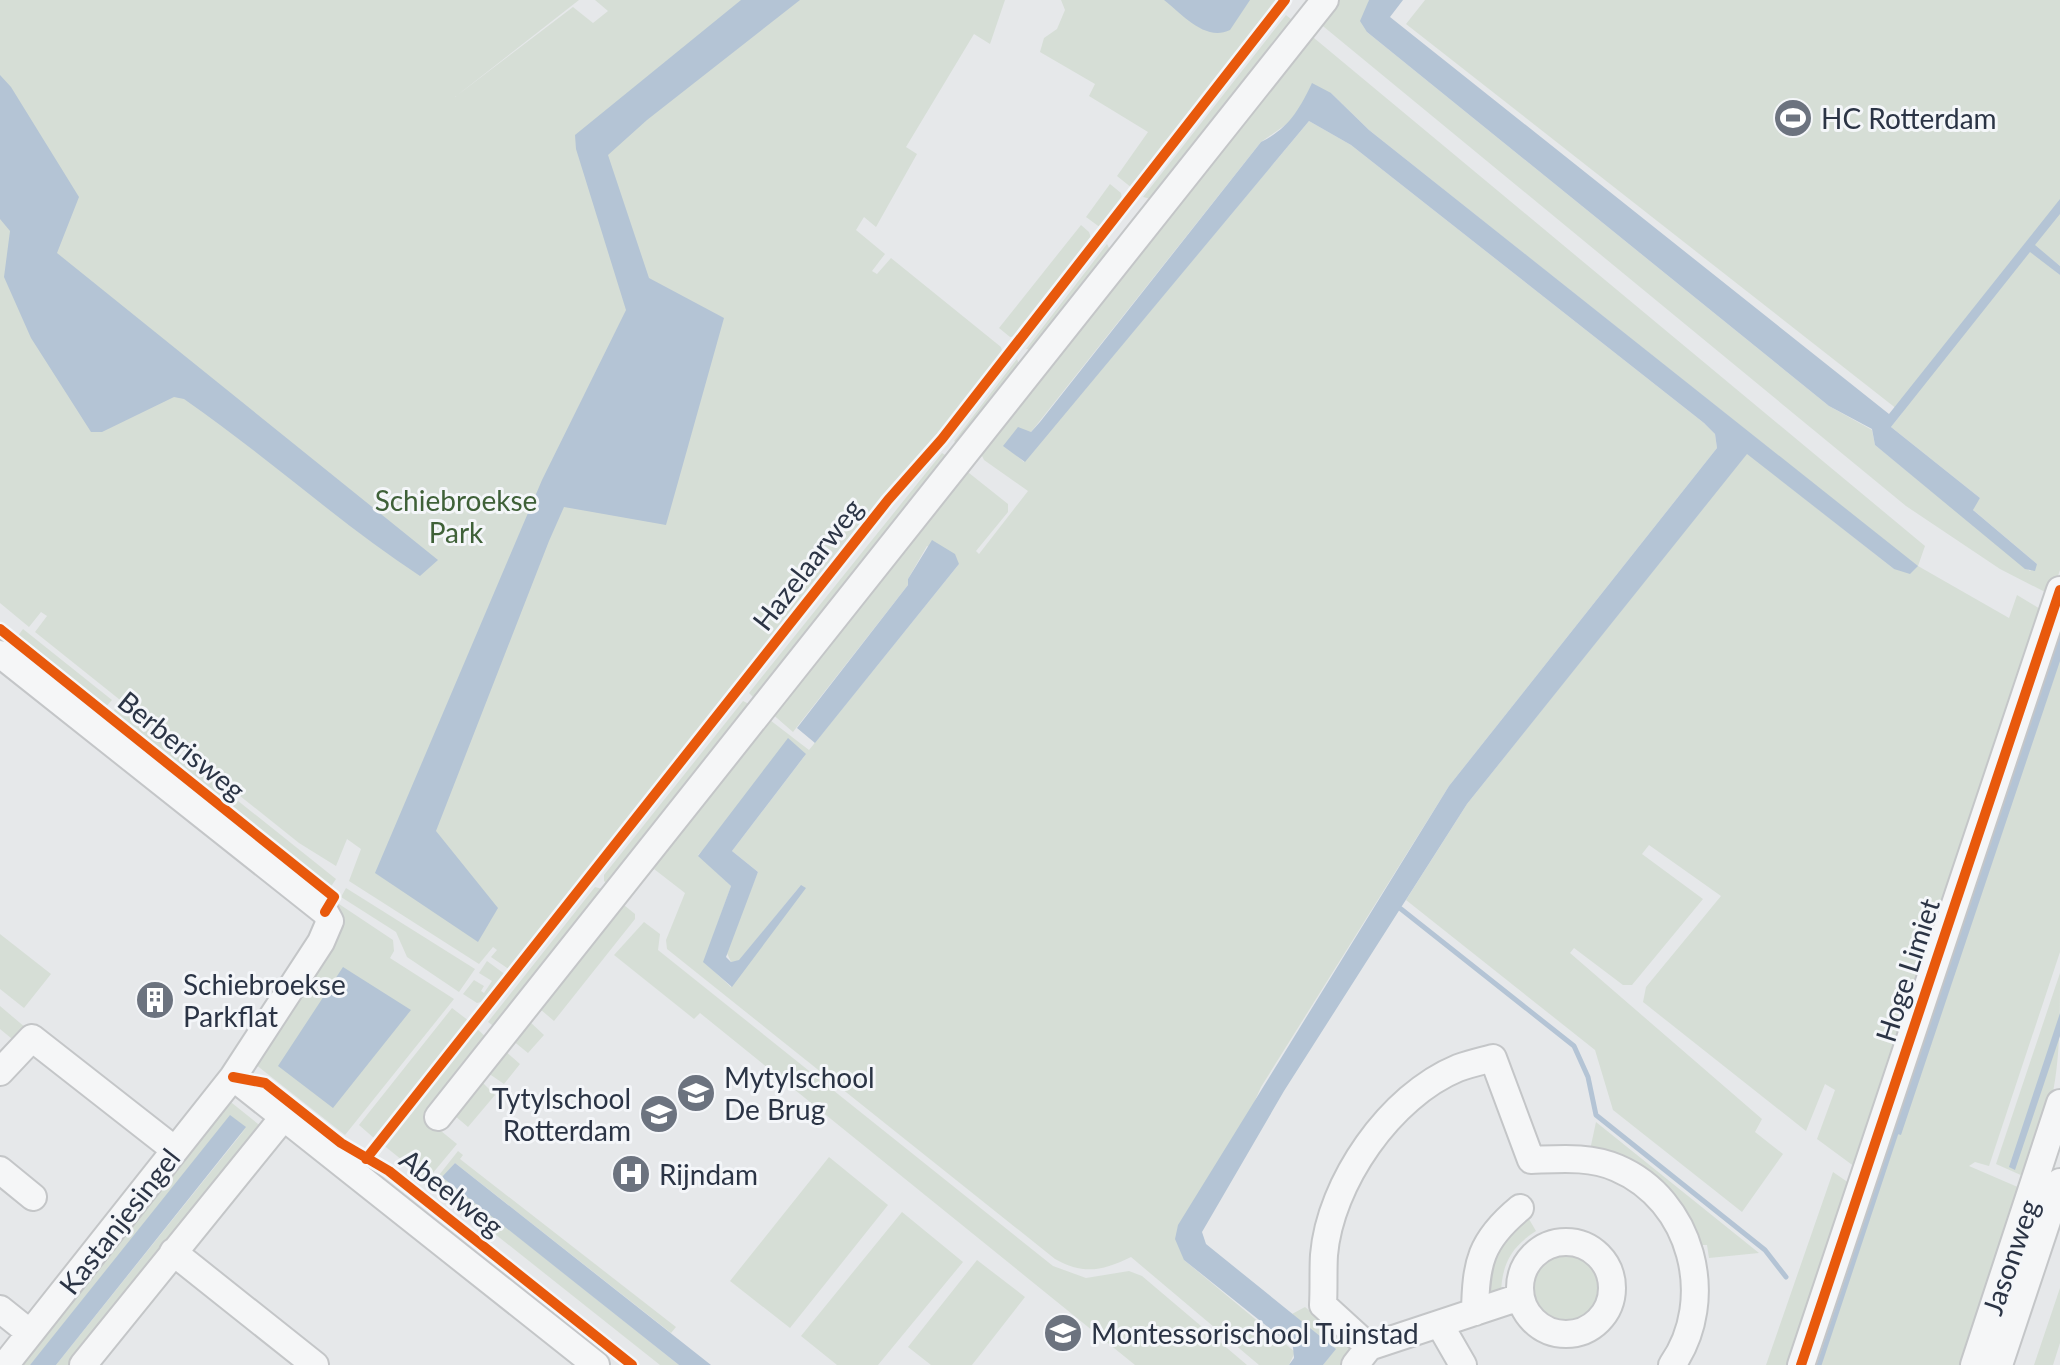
<svg xmlns="http://www.w3.org/2000/svg" width="2060" height="1365" font-family="Lato,sans-serif">
<style>
.green{fill:#d6ded6;fill-rule:evenodd}
.water{fill:#b4c4d5}
.lines{fill:none;stroke-linecap:round;stroke-linejoin:round}
.stream{stroke:#b4c4d5;stroke-width:5}
.minor-casing{stroke:#c4c6c8;stroke-width:30}
.minor{stroke:#f5f6f7;stroke-width:26}
.cycleway-casing{stroke:#f4f6f9;stroke-width:15}
.cycleway{stroke:#e8590c;stroke-width:10}
.labels{text-anchor:middle;dominant-baseline:central;stroke-width:6;stroke-linejoin:round;paint-order:stroke}
.poi-label{font-size:28px;fill:#2b3445;stroke:#f4f6f9;text-anchor:start}
.park-label{font-size:28px;fill:#3f6138;stroke:#f4f6f9}
.street-label{font-size:28px;fill:#2b3445;stroke:#f4f6f9}
</style>
<rect width="100%" height="100%" fill="#e6e8ea"/>
<path class="green" d="M0,0H579L455,97L573,7L593,23L608,11L595,0H1005L990,44L974,34L906,147L917,154L876,227L864,217L856,230L885,254L872,271L877,274L891,258L1001,347L1003,354L727,692L510,970L491,957L497,950L493,947L479,964L349,881L361,849L347,839L336,866L299,843L35,632L47,616L41,612L29,627L0,603Z
M1061,0H1279L1132,188L1117,176L1148,132L1089,96L1095,84L1040,52L1044,38L1057,29L1065,10Z
M1335,0H1369L1365,15L1367,32L1829,406L1872,430L1875,445L2030,571L2037,564L1972,509L1980,498L1891,427L1902,413L1406,24L1425,0H2060V266L2035,246L2031,251L2060,275V570L2053,591L2045,592L2000,569L1906,506L1318,22Z
M1286,15L1298,25L1151,199L1143,197Z
M1308,33L1925,546L1918,566L2009,618L2017,595L2042,610L1855,1167L1817,1139L1835,1090L1825,1084L1806,1131L1643,1002L1646,987L1721,896L1649,845L1642,854L1703,899L1632,985H1623L1574,948L1570,953L1762,1119L1755,1132L1783,1154L1742,1212L1613,1110L1595,1050L1406,900L1467,804L1747,453L1894,569L1917,566L1369,130L1331,93L1261,142L1031,432L1015,454L1024,462L1309,121L1351,145L1704,423L1715,434L1717,448L1449,786L1261,1087L1184,1260L1295,1352L1289,1365H1259L1131,1257C1102,1271 1084,1275 1055,1259L667,949L666,940L685,893L654,869L628,899L624,895L766,717L809,750L959,564L927,546L908,579V585L793,732L770,712L964,469L1008,504V512L976,551L979,554L1028,491L984,460L980,452ZM806,754L732,851L758,872L726,951L731,962L739,961L801,885L731,987L704,962L731,886L698,855Z
M1110,184L1121,193L1122,200L1101,228L1086,217Z
M1081,225L1089,232L1092,241L1018,336L1010,337L999,328Z
M1107,244L1110,250L1034,350L1026,349Z
M1017,359L1019,364L961,447L954,441Z
M942,453L950,458L757,701L749,693Z
M2060,623V952L1989,1166L1975,1162L1969,1166L2020,1188L1961,1365H1818Z
M23,629L112,700L104,709L17,637Z
M743,701L753,706L610,886L604,881V875Z
M118,705L336,879L330,888L110,716Z
M595,887L606,890L496,1028L488,1022Z
M346,888L475,969L459,992L407,957L396,932L341,897Z
M619,901L635,914V919L554,1021L540,1009Z
M336,902L393,940L394,951L390,958L454,999L345,1135L251,1061Z
M644,922L660,934L658,950L1053,1266L1086,1278L1129,1271L1142,1276L1247,1365H1135L700,1013L694,1019L614,955Z
M0,934L51,974L24,1008L0,989Z
M487,961L506,975L485,1001L477,1003L463,994L474,980L484,986L481,991L484,993L492,981L479,973Z
M2060,973C2060,1052 2060,1106 2023,1176L1996,1164Z
M0,1006L26,1028L17,1043L0,1029Z
M452,1008L469,1021L375,1139L359,1125Z
M529,1021L544,1035L528,1053L512,1040Z
M475,1027L488,1039L425,1118L457,1144L427,1180L382,1144Z
M504,1050L520,1064L504,1084L488,1073Z
M480,1080L495,1095L468,1127L454,1115Z
M227,1099L263,1128L71,1365H56L246,1128L30,1365H12Z
M1596,1122L1759,1253L1709,1258L1707,1245H1700C1675,1182 1646,1180 1590,1150Z
M458,1151L463,1155L460,1159L676,1327L671,1333L455,1163L443,1177L679,1365H660L432,1184Z
M829,1157L888,1205L790,1328L730,1281Z
M1833,1172L1849,1183L1786,1365H1766Z
M902,1212L963,1262L878,1365H837L801,1336Z
M1526,1214L1536,1231C1511,1247 1502,1264 1501,1293L1482,1299L1487,1256Z
M1527 1288a39 39 0 1 1 78 0a39 39 0 1 1-78 0Z
M977,1260L1025,1297L972,1365H931L908,1347Z
M2060,1288V1343L2053,1365H2034Z
M1305,1307L1347,1341L1350,1351L1340,1365H1323L1335,1349L1292,1314Z"/>
<path class="water" d="M741,0H800L647,120L608,155L649,278L724,318L666,525L564,507L549,541L436,831L498,908L478,942L375,873L542,480L626,310L576,149L575,135Z
M1164,0H1250L1230,30C1205,42 1182,14 1164,0Z
M1369,0H1403L1390,17L1889,414L2060,199V214L2035,245L2060,266V275L2030,252L1891,427L1980,498L1973,510L2037,564L2035,571L2025,569L1875,445L1872,429L1829,406L1367,32L1360,21Z
M0,75L11,87L79,197L57,253L438,560L420,576C338,522 265,455 184,399L174,397L102,432H91L31,338L4,277L10,231L0,219Z
M1312,83L1331,93L1369,130L1918,566L1910,574L1894,569L1747,454L1467,804L1284,1091L1202,1232L1206,1244L1336,1349L1323,1365H1289L1294,1358L1293,1347L1184,1260L1175,1239L1178,1225L1449,786L1717,448L1715,434L1704,423L1351,145L1309,121L1025,462L1003,446L1018,427L1031,432L1040,422L1261,142C1289,128 1299,110 1312,83Z
M932,540L955,554L959,564L815,743L797,728L908,585V579Z
M2060,625V661L1901,1135L1891,1132Z
M788,738L806,754L732,851L758,872L726,957L731,962L739,960L801,885L806,888L732,987L703,962L731,886L698,856Z
M343,967L411,1010L333,1108L278,1066Z
M2060,1013V1036L2015,1170L2009,1167Z
M230,1115L246,1127L56,1365H30Z
M455,1163L711,1365H679L442,1177Z"/>
<g class="lines">
<path class="stream" d="M1401,909L1574,1046L1588,1077L1596,1115L1765,1250L1786,1277
M1819,1365L1896,1133"/>
<defs>
<path id="minor" d="M0,654L325,912L330,921L321,942L233,1077L5,1365
M0,1072L32,1038L175,1150
M233,1077L596,1365
M438,1117L1325,0
M0,1170L33,1197
M1520 1288a46 46 0 1 1 92 0a46 46 0 1 1-92 0Z
M173,1252L315,1365
M0,1309L30,1333
M1475,1312C1476,1263 1480,1241 1520,1208
M1440,1325L1463,1365
M1369,1347L1323,1305C1324,1288 1323,1272 1324,1255C1330,1183 1390,1096 1458,1068C1469,1064 1482,1061 1493,1058L1531,1160C1560,1159 1590,1156 1617,1168C1692,1200 1718,1299 1672,1365
M83,1365L282,1119
M1355,1365L1369,1347L1520,1297
M1801,1365L2060,590
M1974,1365L2060,1103
M1999,1365L2060,1182"/>
</defs>
<use href="#minor" class="minor-casing"/>
<use href="#minor" class="minor"/>
<defs>
<path id="cycleway" d="M0,629L334,897L325,912
M233,1077L265,1083L341,1143L389,1171L632,1365
M366,1159L888,500L942,439L1285,0
M1801,1365L2060,590"/>
</defs>
<use href="#cycleway" class="cycleway-casing"/>
<use href="#cycleway" class="cycleway"/>
</g>
<defs>
<symbol id="stadium-disc" viewBox="-11 -11 22 22"><circle r="9.5" fill="#6c737f" stroke="#f4f6f9"/><path d="M0-5a6.5 5 0 1 0 0 10a6.5 5 0 1 0 0-10ZM-3.5-1.8h7v3.6h-7Z" fill="#fff"/></symbol>
<symbol id="building-disc" viewBox="-11 -11 22 22"><circle r="9.5" fill="#6c737f" stroke="#f4f6f9"/><path d="M-4-6H4V6H1V3H-1V6H-4ZM-2.5-4.3h1.7v1.8h-1.7ZM.8-4.3h1.7v1.8H.8ZM-2.5-1h1.7V.8h-1.7ZM.8-1h1.7V.8H.8Z" fill="#fff"/></symbol>
<symbol id="school-disc" viewBox="-11 -11 22 22"><circle r="9.5" fill="#6c737f" stroke="#f4f6f9"/><path d="M0-5L7-2L0 1L-7-2ZM-4 1L0 2.5L4 1V4Q0 6-4 4Z" fill="#fff"/></symbol>
<symbol id="hospital-disc" viewBox="-11 -11 22 22"><circle r="9.5" fill="#6c737f" stroke="#f4f6f9"/><path d="M-5-5h3v3.5h4V-5h3V5h-3V1.5h-4V5h-3Z" fill="#fff"/></symbol>
</defs>
<g fill-rule="evenodd">
<use href="#stadium-disc" x="1771" y="96" width="44" height="44"/>
<use href="#building-disc" x="133" y="978" width="44" height="44"/>
<use href="#school-disc" x="674" y="1071" width="44" height="44"/>
<use href="#school-disc" x="637" y="1092" width="44" height="44"/>
<use href="#hospital-disc" x="609" y="1152" width="44" height="44"/>
<use href="#school-disc" x="1041" y="1311" width="44" height="44"/>
</g>
<g class="labels">
<g class="poi-label">
<text x="1821" y="118">HC Rotterdam</text>
<text x="183" y="984">Schiebroekse<tspan x="183" dy="32">Parkflat</tspan></text>
<text x="724" y="1077">Mytylschool<tspan x="724" dy="32">De Brug</tspan></text>
<text x="631" y="1098" text-anchor="end">Tytylschool<tspan x="631" dy="32">Rotterdam</tspan></text>
<text x="659" y="1174">Rijndam</text>
<text x="1091" y="1333">Montessorischool Tuinstad</text>
</g>
<g class="park-label">
<text x="456" y="500">Schiebroekse<tspan x="456" dy="32">Park</tspan></text>
</g>
<g class="street-label">
<text transform="translate(807 564) rotate(-52)">Hazelaarweg</text>
<text transform="translate(182 745) rotate(39)">Berberisweg</text>
<text transform="translate(1907 970) rotate(-72)">Hoge Limiet</text>
<text transform="translate(452 1192) rotate(38)">Abeelweg</text>
<text transform="translate(119 1221) rotate(-52)">Kastanjesingel</text>
<text transform="translate(2010 1257) rotate(-71)">Jasonweg</text>
</g>
</g>
</svg>
